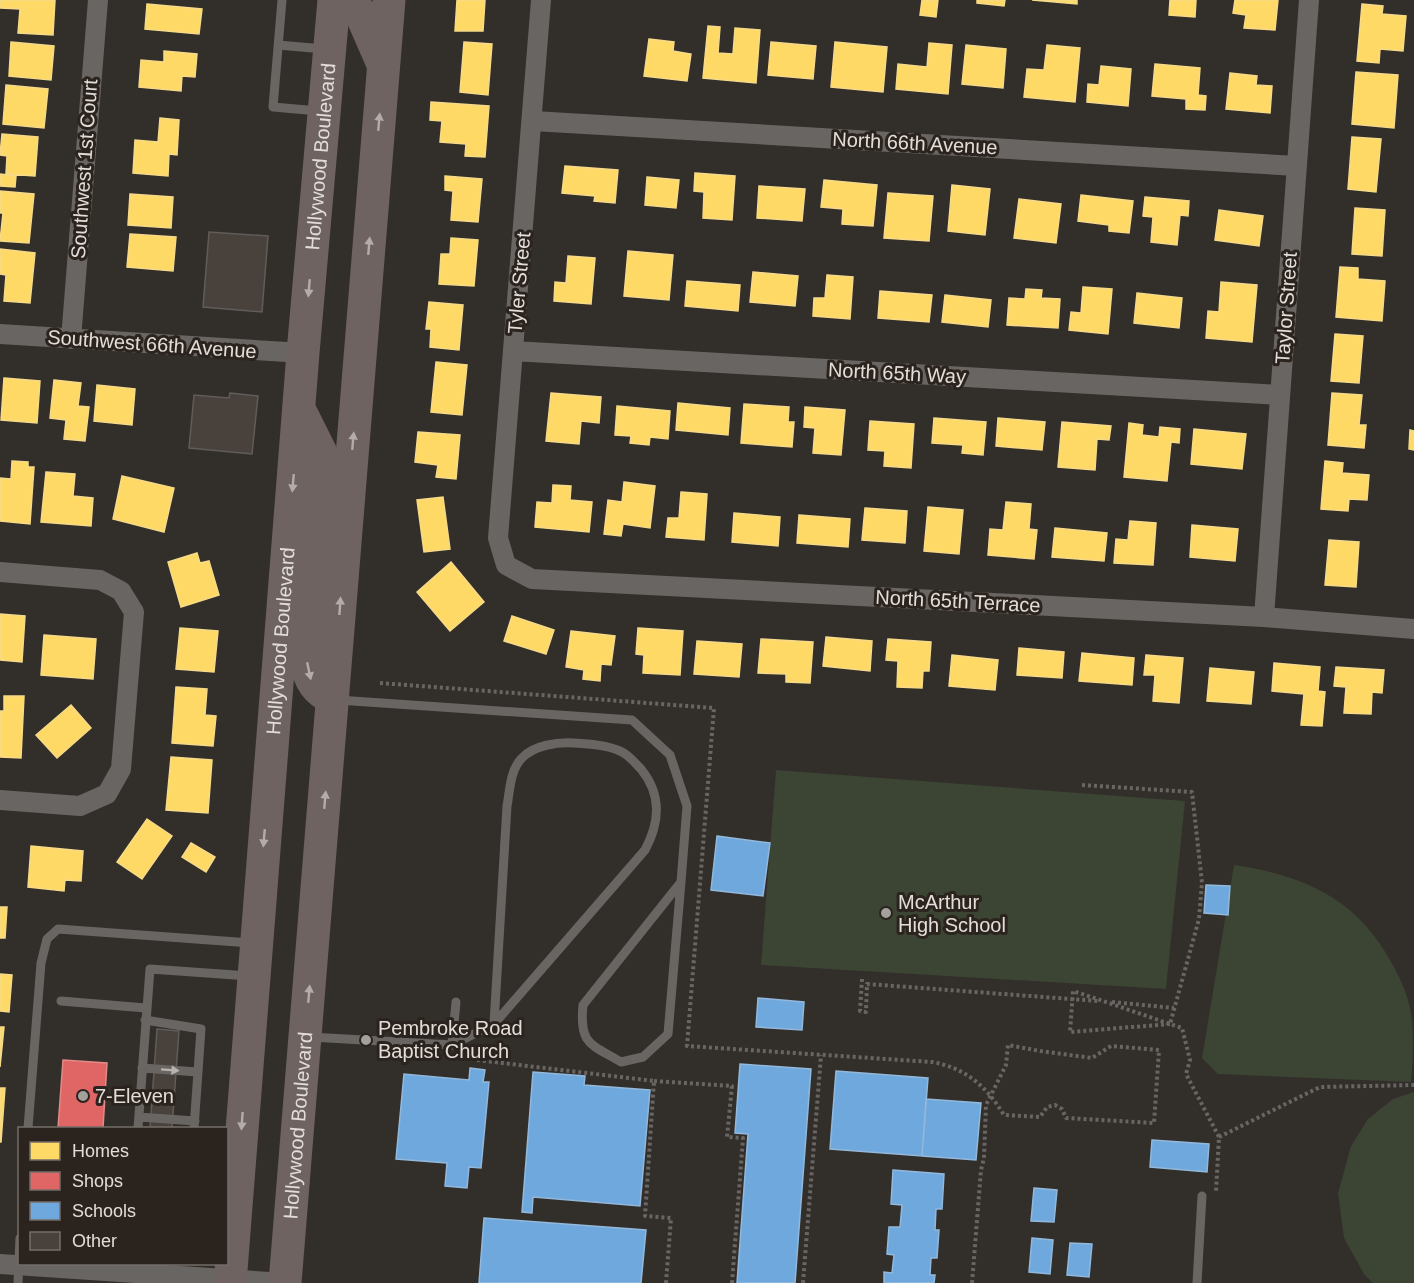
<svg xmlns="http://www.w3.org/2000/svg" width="1414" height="1283" font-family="Arial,sans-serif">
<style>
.green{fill:#3c4433}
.homes{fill:#ffd966;stroke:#f6da88;stroke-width:1.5}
.shops{fill:#e06666;stroke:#e18a88;stroke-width:1.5}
.schools{fill:#6fa8dc;stroke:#92b8db;stroke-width:1.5}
.building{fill:#49423c;stroke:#605c59;stroke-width:1.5}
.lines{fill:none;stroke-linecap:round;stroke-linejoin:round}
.path{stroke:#696563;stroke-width:4;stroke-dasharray:3 3;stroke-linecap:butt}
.lane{stroke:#696562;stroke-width:9}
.street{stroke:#696562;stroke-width:20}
.highway{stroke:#6e6361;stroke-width:33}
.oneway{fill:#b4aca9}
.oneway2{fill:#b8b3af}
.poi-dot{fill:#a4a09c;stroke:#2b231d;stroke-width:2}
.labels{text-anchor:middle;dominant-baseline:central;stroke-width:6;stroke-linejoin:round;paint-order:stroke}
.street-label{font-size:20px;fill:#e2ddd9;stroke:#2b231d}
.poi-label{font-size:20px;fill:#e2ddd9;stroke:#2b231d;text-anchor:start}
</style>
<rect width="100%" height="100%" fill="#322e2a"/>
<path class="green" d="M776,770L1185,801L1166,989L761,965Z
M1234,865C1302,875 1357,898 1391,962C1400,977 1408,995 1411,1013C1414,1036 1413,1059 1411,1082L1218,1074L1202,1058Z
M1414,1092V1283H1373L1364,1274L1344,1238L1338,1193L1351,1146L1368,1119L1393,1099Z"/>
<path class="homes" d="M0,0H55L53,35L18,33L20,9L0,8Z
M457,0H485L483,31H455Z
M922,0H938L936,17L920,15Z
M977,0H1005L1004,6L977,3Z
M1032,0H1077V4Z
M1170,0H1196L1195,17L1169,15Z
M1235,0H1278L1275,30L1244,28L1246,15L1233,13Z
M147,4L202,9L199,34L145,29Z
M1362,4L1383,6L1382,14L1406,16L1403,51L1380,49L1379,63L1357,61Z
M708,26L720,27L718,53L733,54L735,28L760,30L756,83L703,78Z
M649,39L674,42L673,51L691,54L687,81L644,76Z
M11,42L54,46L51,80L9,76Z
M464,42L492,44L488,95L460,92Z
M771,42L816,46L813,79L768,75Z
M835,42L887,47L883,92L831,87Z
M929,43L952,45L948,94L896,89L898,64L927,67Z
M966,45L1006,49L1003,88L962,84Z
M1047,45L1080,48L1075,102L1024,97L1027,69L1044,70Z
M164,51L197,54L195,77L182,76L181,91L139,87L141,60L164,62Z
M1155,64L1200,68L1198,95L1206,96L1205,110L1186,109V99L1152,96Z
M1101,66L1131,69L1128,106L1087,102L1088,84L1099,85Z
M1356,72L1398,75L1394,128L1352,124Z
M1230,73L1257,76L1256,85L1272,86L1270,113L1226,109Z
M6,85L48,89L44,128L3,124Z
M431,102L489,106L485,157L465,156L466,144L440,142L442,121L430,120Z
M160,118L179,120L177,155L169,154L168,176L133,173L135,140L158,142Z
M2,134L38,137L35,176L6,174L7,156L0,155Z
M1352,137L1381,139L1376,192L1348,189Z
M565,166L618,170L615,203L594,201L595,196L562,193Z
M695,173L735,176L732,220L703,218L704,192L694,191Z
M0,174L16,176L15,187L0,186Z
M445,176L482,179L478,222L451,220L453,191L445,190Z
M647,177L679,180L676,208L645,205Z
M824,180L877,185L873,226L842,224L843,209L821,207Z
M952,185L990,189L985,235L948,231Z
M759,186L805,189L802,221L757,218Z
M0,191L34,194L29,243L0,241L3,213H0Z
M888,193L933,196L929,241L884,238Z
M130,194L173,197L171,228L128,225Z
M1081,195L1133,201L1129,233L1109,231V225L1078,221Z
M1145,197L1189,201L1188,216L1180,215L1177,245L1151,242L1153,217L1143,216Z
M1019,199L1061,204L1056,243L1014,238Z
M1355,208L1385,210L1382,256L1352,254Z
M1219,210L1263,216L1259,246L1215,240Z
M130,234L176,237L173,271L127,267Z
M451,238L478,240L474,286L439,284L441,254H450Z
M0,249L35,253L30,303L4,301L6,275L0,274Z
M628,251L673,255L669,300L624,296Z
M568,256L595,258L591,304L554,301L555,282L566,283Z
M1340,267L1358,268V279L1385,281L1382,321L1336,317Z
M753,272L798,276L795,306L750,302Z
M827,275L853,277L850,319L813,316L814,298H825Z
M687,281L740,285L738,311L685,306Z
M1221,282L1257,285L1252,342L1206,338L1208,311L1219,312Z
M1083,287L1112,289L1108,334L1069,330L1071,312L1081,313Z
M1026,289L1042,290L1041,298L1060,299L1058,328L1007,325L1009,298L1025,299Z
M880,291L932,295L929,322L878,318Z
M1137,293L1182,298L1179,328L1134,323Z
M945,295L991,300L988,327L942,322Z
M429,302L463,305L459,350L430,347L431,329H426Z
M1335,334L1363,336L1359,383L1331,381Z
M436,362L467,365L462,415L431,412Z
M4,378L40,381L37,423L1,420Z
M54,380L81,383L78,406L89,407L85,441L64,439L66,420L50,418Z
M97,385L135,389L132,425L94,421Z
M551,393L601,397L599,423L581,421L579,444L546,441Z
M1332,393L1362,395L1359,425H1366L1364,448L1328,445Z
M678,403L730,408L728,435L676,430Z
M744,404L789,407L788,422H794L792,447L741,443Z
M617,406L670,411L668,439L650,437L649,445L630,443L631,436L615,435Z
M805,407L845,410L841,455L813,453L815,428L804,427Z
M934,418L986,422L983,455L962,453L963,445L932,443Z
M998,418L1045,422L1042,450L996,446Z
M870,421L914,424L911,468L884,466L885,451L868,450Z
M1062,422L1111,426L1109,440L1097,439L1095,470L1058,467Z
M1129,423L1143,425L1142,435L1159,437L1160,427L1180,429L1179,443L1171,442L1167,481L1124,477Z
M1194,429L1246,434L1242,469L1191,464Z
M1410,430L1414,431V450L1409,449Z
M418,432L460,435L456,479L436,477L438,465L415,462Z
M12,461L28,462V467H34L30,524L0,521V478L11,479Z
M1325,461L1343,463L1342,473L1369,475L1367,500L1349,499L1348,511L1321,509Z
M46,472L75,474L73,496L93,498L91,526L41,522Z
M122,476L174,488L164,532L113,519Z
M624,482L655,486L650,528L623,524L621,536L604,534L608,500L622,502Z
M553,485L571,486L570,500L592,502L589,532L535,527L537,502L552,503Z
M681,492L707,494L704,540L666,537L668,518H679Z
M443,497L450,549L424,552L417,500Z
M1006,502L1031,504L1029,529L1037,530L1034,559L988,555L990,529L1003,530Z
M928,507L963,510L959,554L924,551Z
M865,508L907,511L905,543L862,540Z
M734,513L780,517L778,546L732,542Z
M799,515L850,519L848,547L797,543Z
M1130,521L1156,523L1153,565L1114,563L1116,539L1128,540Z
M1192,525L1238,529L1235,561L1190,557Z
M1055,528L1107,533L1104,561L1052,557Z
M1329,540L1359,542L1356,587L1325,585Z
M197,553L200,563L209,561L219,595L181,607L168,562Z
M451,562L484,602L450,631L417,592Z
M0,614L25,616L22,662L0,660Z
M512,616L554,630L546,654L504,641Z
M180,628L218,631L214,672L176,669Z
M638,628L683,631L680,675L643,673L644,655L636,654Z
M571,631L615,636L611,665L601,664L600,681L583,679L584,670L566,667Z
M44,635L96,639L93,679L41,675Z
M826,637L872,641L870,671L823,666Z
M761,639L813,642L810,683L786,682V674L758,673Z
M888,639L931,642L929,671H923L922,688L897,687L898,661L886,660Z
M697,641L742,644L739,677L694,674Z
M1019,648L1064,652L1062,678L1017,675Z
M1082,653L1134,658L1132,685L1079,681Z
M952,655L998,660L995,690L949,686Z
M1146,655L1183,658L1179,703L1153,701L1155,675H1144Z
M1274,663L1320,667L1318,691L1325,692L1322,726L1301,725L1304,694L1272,691Z
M1336,667L1384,670L1382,693L1372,692L1371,714L1344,713L1346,687L1334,686Z
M1210,668L1254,672L1251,704L1207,701Z
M176,687L207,689L205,715L216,716L213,746L172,743Z
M4,696H24L21,758L0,757V711H4Z
M71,705L91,728L57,758L36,735Z
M171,757L212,760L208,813L166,810Z
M147,819L172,836L142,879L117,862Z
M191,843L215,857L206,872L182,857Z
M31,846L83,851L81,881L65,880L64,891L28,887Z
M0,907H7L5,938H0Z
M0,974L12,975L9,1012L0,1011Z
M0,1027H4L0,1067Z
M0,1088H5L1,1142H0Z"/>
<path class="shops" d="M63,1060L107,1063L103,1128H58Z"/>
<path class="schools" d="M717,836L770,843L763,896L711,890Z
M1206,885L1230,886L1228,915L1204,913Z
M758,998L804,1002L802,1030L756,1027Z
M740,1064L811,1069L795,1283H737L748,1134L735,1133Z
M470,1068L485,1070L483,1082H489L481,1168L469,1167L467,1188L445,1186L447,1163L396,1159L404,1074L469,1080Z
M836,1071L928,1078L922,1156L830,1149Z
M533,1072L585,1076L584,1085L650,1090L640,1206L533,1197L532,1213L522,1212Z
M926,1099L981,1103L976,1160L922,1156Z
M1152,1140L1209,1144L1207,1172L1150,1167Z
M893,1170L944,1174L942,1209H936L935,1230H939L937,1258H931L930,1275H935L934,1283H884V1272L892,1273L894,1255L887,1254L889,1227H900L902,1205L891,1204Z
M1034,1188L1057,1190L1054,1222L1031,1221Z
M484,1218L646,1230L641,1283H479Z
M1032,1238L1053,1240L1050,1274L1029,1272Z
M1070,1243L1092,1244L1089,1277L1067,1275Z"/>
<path class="building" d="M209,232L268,236L262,312L203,307Z
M230,393L258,396L252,454L189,448L194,395L229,398Z
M157,1029L179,1031L172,1128H150Z"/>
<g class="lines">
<path class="path" d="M380,683L714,708L687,1046L932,1062C966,1068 986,1086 1004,1115L1040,1117L1047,1107L1055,1105L1062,1109L1066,1118L1154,1123L1159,1050L1111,1046L1092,1058L1040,1051L1008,1045L1006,1065L986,1105L984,1158L981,1170L972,1283
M1082,785L1192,792L1202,883L1199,919L1170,1024
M862,979L860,1011L866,1012L867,984L1098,1001
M1112,1002L1174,1008
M1170,1024L1070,1032L1073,991C1110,1003 1146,1016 1182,1028L1190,1060L1186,1074L1219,1137L1216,1192
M477,1060L654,1081L645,1216L671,1218L666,1283
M654,1081L732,1086L727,1137L743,1138L732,1283
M1219,1137L1320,1087L1414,1085
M803,1283L821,1055"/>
<path class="lane" d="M282,0L273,107L319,111
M278,45L324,49
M338,700L632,720L670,755L687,806L681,882L583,1005C579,1045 591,1044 621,1062L643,1057L668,1034L681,882
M61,1001L146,1008
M145,1020L201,1029L194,1128
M310,1037L452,1045L494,1024L645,850C660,822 662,795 641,769C635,763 628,754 620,751C606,745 590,744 574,743C558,742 534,745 522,758C510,770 510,790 507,806L494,1024
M452,1045L456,1002
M142,1068L198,1072
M139,1117L195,1121
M28,1128L41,963L47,939L58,929L251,943
M138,1128L150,969L249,976
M18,1283L20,1238
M1197,1283L1202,1196"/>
<path class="street" d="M541,0L498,538L506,565L532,579L1264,617L1414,629
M533,121L1297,166
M0,334L303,353
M71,339L98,0
M513,351L1280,395
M0,572L100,580L121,591L134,612L121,769L107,794L80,806L0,800
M1264,617L1309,0
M0,1264L285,1283"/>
<g class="highway">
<path d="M348,0L361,14L382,62"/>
<path d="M299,409L321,453L307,663C309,681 317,691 333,699"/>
<path id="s1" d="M230,1283L303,353L334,0"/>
<path id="s2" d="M285,1283L389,0"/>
</g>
</g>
<defs><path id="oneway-solid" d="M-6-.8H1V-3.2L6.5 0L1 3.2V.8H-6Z" transform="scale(1.5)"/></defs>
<g class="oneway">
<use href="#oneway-solid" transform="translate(379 122) rotate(-85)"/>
<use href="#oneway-solid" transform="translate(369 246) rotate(-85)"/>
<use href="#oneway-solid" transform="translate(309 288) rotate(95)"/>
<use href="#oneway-solid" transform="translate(353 441) rotate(-85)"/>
<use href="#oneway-solid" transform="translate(293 483) rotate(95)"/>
<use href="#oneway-solid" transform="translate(340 606) rotate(-86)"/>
<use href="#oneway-solid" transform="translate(309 671) rotate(78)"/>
<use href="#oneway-solid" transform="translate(325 800) rotate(-85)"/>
<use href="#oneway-solid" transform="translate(264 838) rotate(95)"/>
<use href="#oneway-solid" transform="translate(309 994) rotate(-85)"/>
<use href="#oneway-solid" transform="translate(242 1121) rotate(94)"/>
</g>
<use class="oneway2" href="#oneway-solid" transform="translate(170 1070) rotate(4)"/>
<g class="poi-dot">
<circle cx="886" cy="913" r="6"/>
<circle cx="366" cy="1040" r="6"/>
<circle cx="83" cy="1096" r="6"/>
</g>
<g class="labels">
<g class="street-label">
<text transform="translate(915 143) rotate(3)">North 66th Avenue</text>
<text stroke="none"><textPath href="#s1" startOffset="1130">Hollywood Boulevard</textPath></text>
<text transform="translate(84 169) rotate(-86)">Southwest 1st Court</text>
<text transform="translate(519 283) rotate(-85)">Tyler Street</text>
<text transform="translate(1286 308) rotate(-86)">Taylor Street</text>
<text transform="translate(152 344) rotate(4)">Southwest 66th Avenue</text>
<text transform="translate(897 373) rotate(3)">North 65th Way</text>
<text transform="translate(958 601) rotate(3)">North 65th Terrace</text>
<text stroke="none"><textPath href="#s1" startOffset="644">Hollywood Boulevard</textPath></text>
<text stroke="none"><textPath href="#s2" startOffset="158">Hollywood Boulevard</textPath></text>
</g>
<g class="poi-label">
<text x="898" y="902">McArthur<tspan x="898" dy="23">High School</tspan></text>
<text x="378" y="1028">Pembroke Road<tspan x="378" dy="23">Baptist Church</tspan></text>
<text x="95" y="1096">7-Eleven</text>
</g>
</g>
<rect x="18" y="1127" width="210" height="138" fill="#2b231d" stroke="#746d68" stroke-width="1.5"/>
<rect x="30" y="1142" width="30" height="18" fill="#ffd966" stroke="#746d68" stroke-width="1.5"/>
<text x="72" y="1157" font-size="18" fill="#e2ddd9">Homes</text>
<rect x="30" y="1172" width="30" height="18" fill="#e06666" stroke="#746d68" stroke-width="1.5"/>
<text x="72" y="1187" font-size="18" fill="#e2ddd9">Shops</text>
<rect x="30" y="1202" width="30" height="18" fill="#6fa8dc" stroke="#746d68" stroke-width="1.5"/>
<text x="72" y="1217" font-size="18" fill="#e2ddd9">Schools</text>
<rect x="30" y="1232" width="30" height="18" fill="#49423c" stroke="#746d68" stroke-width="1.5"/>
<text x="72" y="1247" font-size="18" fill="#e2ddd9">Other</text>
</svg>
